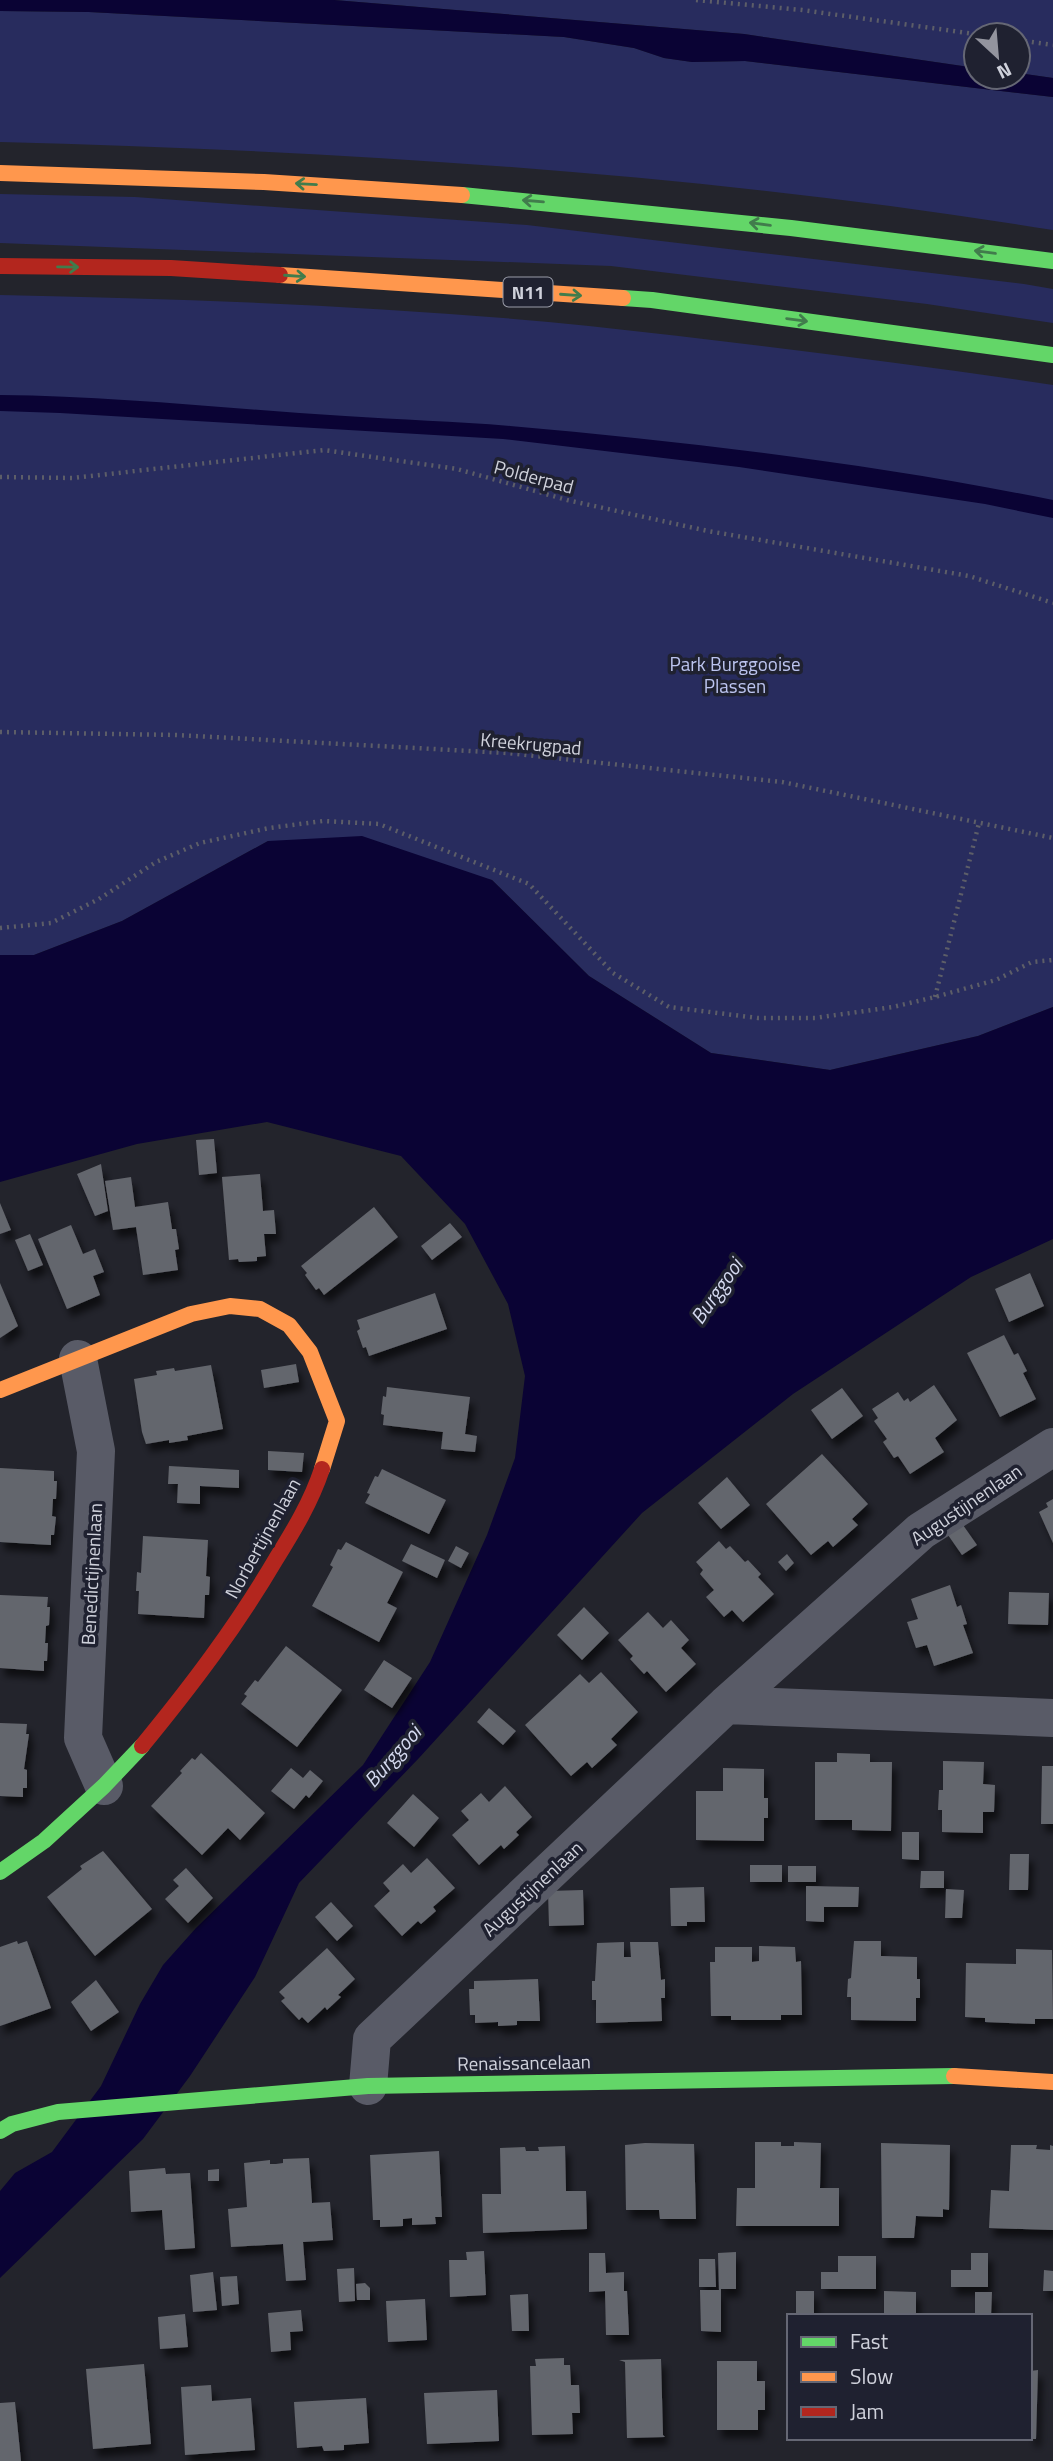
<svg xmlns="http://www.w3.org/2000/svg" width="1053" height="2461" font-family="'Titillium Web',sans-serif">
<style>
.green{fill:#282c5e}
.water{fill:#0a0334}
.building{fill:#64666d;filter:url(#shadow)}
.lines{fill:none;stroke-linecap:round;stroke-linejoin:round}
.path{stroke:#5d5e68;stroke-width:4.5;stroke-dasharray:2 5;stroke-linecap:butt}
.street{stroke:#595b67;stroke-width:38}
.fast{stroke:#63d668;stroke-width:16}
.slow{stroke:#ff974d;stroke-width:16}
.jam{stroke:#b3261e;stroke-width:16}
.oneway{stroke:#417c4c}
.labels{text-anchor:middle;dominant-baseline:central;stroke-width:7;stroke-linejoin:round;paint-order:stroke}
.shield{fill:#1f2130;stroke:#9a9ca8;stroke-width:2}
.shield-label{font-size:18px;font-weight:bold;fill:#cfd1db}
.street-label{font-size:19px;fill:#cfd1db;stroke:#1f2130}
.park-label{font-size:19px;fill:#bcc4ef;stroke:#1f2130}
.water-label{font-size:21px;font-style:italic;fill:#d5daf0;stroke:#1f2130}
</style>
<defs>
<filter id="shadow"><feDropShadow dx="4.5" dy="8" stdDeviation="3.5" flood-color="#0009"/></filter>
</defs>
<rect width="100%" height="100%" fill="#23242c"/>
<path class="green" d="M334,0H1053V78L1018,73V35H976V68L744,34Z
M0,11L89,12L564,37L634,48L664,58L692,62L745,61L1053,97V230C705,174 352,151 0,142Z
M0,194L135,197L527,225L1024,284L1053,289V323L927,304L611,266L0,243Z
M0,295C196,299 394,306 589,326C744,343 899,362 1053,385V1007L978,1036L830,1070L711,1053L589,976L492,880L268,841L122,921L34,955H0Z"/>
<path class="water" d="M0,0H334L744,34L976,68V77H1018V73L1053,78V97L745,61L692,62L664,58L634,48L564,37L89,12L0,11Z
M0,395C115,396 230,409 345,416C400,420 455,421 510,426C692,442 874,464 1053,500V518L985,504L739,467L503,439L60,413L0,411Z
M362,836L492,880L589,976L711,1053L830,1070L978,1036L1053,1007V1239L971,1277L793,1394L642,1513L419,1758L299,1883L255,1977L190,2076L143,2139L0,2278V2191L15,2173L52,2152L101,2086L140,2004L163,1965L196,1928L363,1765L430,1662L487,1535L515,1458L525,1376L508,1304L465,1224L401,1156L267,1122L137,1144L0,1182V955H34L122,921L268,841Z"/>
<path class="building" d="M214,1139L217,1173L199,1175L196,1140Z
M101,1164L108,1211L95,1216L77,1174Z
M260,1174L263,1211L274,1210L276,1234H264L266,1256L257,1257V1261L239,1262L238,1259L229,1260L222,1177Z
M131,1177L135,1207L168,1202L172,1229H176L179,1249L175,1250L178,1270L143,1275L136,1227L113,1230L105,1181Z
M0,1203L11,1230L0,1234Z
M374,1207L398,1237L324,1295L319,1288L316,1290L305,1275L307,1273L301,1266Z
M450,1223L462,1237L432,1260L421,1246Z
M71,1225L83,1254L95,1249L104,1272L93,1276L100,1295L67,1309L38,1239Z
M30,1234L43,1265L28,1271L15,1240Z
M1030,1273L1044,1306L1009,1322L995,1289Z
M0,1283L18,1326L0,1338Z
M435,1293L447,1329L369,1356L366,1347L363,1348L357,1331L360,1329L357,1320Z
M1004,1335L1014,1355L1018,1353L1027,1371L1023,1373L1036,1399L1000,1417L967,1353Z
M296,1364L299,1382L264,1388L261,1370Z
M211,1365L223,1429L187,1436L188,1440L169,1443V1440L146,1444L142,1432L134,1379L157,1375L156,1371L174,1368L175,1371Z
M934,1385L957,1420L935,1438L944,1452L910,1474L898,1456L894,1458L883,1442L887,1439L874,1421L878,1418L872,1409L898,1392L904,1401L908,1398L910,1402Z
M387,1387L470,1397L465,1434L477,1436L475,1452L441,1449L443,1432L383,1425L384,1415L381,1414L383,1396L386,1397Z
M842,1388L863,1416L832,1439L811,1410Z
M268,1451L304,1453L302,1472L268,1470Z
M822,1454L868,1504L852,1519L858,1525L833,1547L828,1541L811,1555L766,1504Z
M169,1466L239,1470V1488L200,1486V1504L177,1503L178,1484H168Z
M0,1468L54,1471V1481H57L56,1499H53L52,1516L56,1517L54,1535H51V1545L0,1542Z
M382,1469L446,1500L429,1534L365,1503L370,1494L367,1493L375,1476L378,1477Z
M727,1477L750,1505L721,1529L698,1503Z
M1053,1499V1543L1039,1512L1048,1507L1046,1503Z
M963,1525L977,1545L962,1555L948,1535Z
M143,1536L208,1540L206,1576L210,1577L209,1595H205L204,1618L138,1614L139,1591H136L137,1572L141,1573Z
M719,1541L726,1549L730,1546L745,1562L748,1560L761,1574L758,1577L774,1594L743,1622L732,1610L724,1617L706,1597L714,1590L700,1574L703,1570L696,1562Z
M346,1542L403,1572L387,1603L397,1608L379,1642L312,1606L333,1567L330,1565L338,1549L341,1550Z
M411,1544L445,1560L437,1578L402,1561Z
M456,1546L469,1553L461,1568L448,1561Z
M787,1554L794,1563L786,1571L778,1562Z
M950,1585L957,1607L961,1605L967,1624L963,1625L973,1653L934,1666L927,1645L916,1648L907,1622L918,1619L911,1599Z
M1009,1592L1049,1593L1048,1625L1008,1624Z
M0,1595L48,1597L47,1607H50L49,1625L46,1626L45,1643H48L47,1661H44V1671L0,1668Z
M584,1607L609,1633L582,1660L557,1635Z
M648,1612L663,1628L671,1620L689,1640L681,1648L696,1664L666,1692L647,1671L644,1674L630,1659L633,1656L618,1640Z
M286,1646L342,1690L297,1747L241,1704L247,1696L244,1694L255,1680L258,1682Z
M384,1660L412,1678L392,1708L364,1690Z
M601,1672L638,1712L611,1739L617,1745L592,1768L587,1762L571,1776L525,1725L580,1674L589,1683Z
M489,1708L516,1731L503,1745L477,1722Z
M0,1723L27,1724L26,1734H29L24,1769L27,1770V1788H23V1797L0,1796Z
M201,1753L265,1813L240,1840L228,1828L202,1855L151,1806L182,1773L180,1771L192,1758L195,1760Z
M837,1753L870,1754V1762H892L891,1831L852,1830V1820H815V1762H837Z
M943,1761L984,1762L983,1784L995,1785L994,1812H983V1833L942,1832V1810H938L939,1790H943Z
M1042,1766H1053V1824H1041Z
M291,1768L303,1778L310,1770L323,1781L309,1798L306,1795L294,1809L271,1791Z
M723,1768L764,1769V1798H768V1818H764V1841L696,1840V1791H723Z
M505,1786L532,1817L516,1832L519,1835L504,1849L501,1845L479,1865L452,1835L469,1820L461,1811L481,1793L489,1802Z
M413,1794L439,1818L414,1847L387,1823Z
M902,1832H919V1860L902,1859Z
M103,1851L152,1909L95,1956L47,1897L82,1869L80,1866Z
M1010,1854H1029L1028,1890H1009Z
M427,1858L455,1888L433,1907L436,1911L421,1924L418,1921L402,1936L374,1906L390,1891L383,1883L403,1864L411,1873Z
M750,1865H782V1882H750Z
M788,1866H816V1882H788Z
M186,1868L213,1898L188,1923L165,1899L179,1886L173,1880Z
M921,1871H944V1888H920Z
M806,1886L859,1887L858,1907H824V1922L806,1921Z
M704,1887L705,1922H687V1926H671L670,1888Z
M946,1889L964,1890L962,1918H945Z
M583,1890L584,1925L549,1926L548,1891Z
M331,1902L353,1926L337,1941L315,1917Z
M17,1941L18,1944L27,1941L51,2008L0,2026V1947Z
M854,1941H881V1956L917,1957V1979H920V1998H916V2021L851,2020V1997H847L848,1979L851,1978Z
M624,1942V1957H631L630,1942H658L661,1980L665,1979V1998H661L662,2021L596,2023V2000H592V1981H595L597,1943Z
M759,1946L795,1947L796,1962L801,1961L802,2015H781V2020H731V2016H711L710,1962H715V1947H752V1962L759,1961Z
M327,1948L355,1979L338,1995L341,1997L327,2010L325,2007L308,2023L302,2017L299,2020L281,2001L285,1998L279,1992Z
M1016,1949L1052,1950L1053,2019H1035V2024L985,2022V2018L965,2017L966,1963L1016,1964Z
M538,1979L540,2021H517V2025L498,2026V2022L475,2023V2015H470L469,1989H474V1981Z
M96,1980L119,2012L91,2031L71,2002Z
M755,2142H781V2146H794V2142L821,2143L820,2188H839V2226H736L737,2188H755Z
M645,2143L694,2144L696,2219H660L659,2210H626L625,2145Z
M881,2143L950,2145L949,2210L943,2209V2217L916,2216L914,2238H882Z
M1011,2145H1037L1036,2149L1050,2150V2145L1053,2146V2230L989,2228L991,2190L1009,2191Z
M565,2146L566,2191H586L587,2229L483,2233L482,2194H501L500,2148L525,2147L526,2151H539L538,2147Z
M439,2151L442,2217H435L436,2224L412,2225V2218L403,2219V2226L380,2227V2220H373L370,2155Z
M309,2158L312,2203L330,2202L333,2240L303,2242L306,2280L286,2281L283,2244L231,2247L228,2209L247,2207L244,2163L270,2160V2164H276L283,2163V2159Z
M165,2168L166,2174L190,2173L195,2248L165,2250L162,2210L131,2212L129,2171Z
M219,2169V2181H208V2170Z
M484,2251L486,2295L450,2297L449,2260H467L466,2252Z
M736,2252V2289H721V2332L701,2331L700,2290H719L718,2253Z
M589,2253H605L606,2273L624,2272V2291H627L629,2335H606L605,2291L589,2292Z
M971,2253H988V2287H951V2270H971Z
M838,2256H876V2289H821V2272H838Z
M699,2259H715L716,2287H699Z
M354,2268L355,2301L339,2302L337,2269Z
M1044,2270L1053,2271V2291H1043Z
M213,2272L217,2310L193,2312L190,2275Z
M237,2276L239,2304L222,2306L220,2277Z
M365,2283L370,2288V2300H357L356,2284Z
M796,2291H814V2316H796Z
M884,2291L916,2292V2316H884Z
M975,2292H992L991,2316H975Z
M528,2294L529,2331H512L510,2295Z
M425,2299L427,2340L388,2342L386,2301Z
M301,2310L303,2331L290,2332L291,2350L271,2352L268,2313Z
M185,2314L188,2347L160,2349L158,2317Z
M564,2358V2365H570L571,2385H579L580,2413H572L573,2434L532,2435L530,2366H536L535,2359Z
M661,2359L663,2435L665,2437L627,2438L625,2362L619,2360Z
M717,2361H757V2381H765V2410H758V2430H717Z
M144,2364L151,2444L93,2449L86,2369Z
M1038,2370L1036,2439H1033L1030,2438V2371Z
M211,2385L212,2401L251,2398L255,2450L185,2455L181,2387Z
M497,2390L499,2441L427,2444L424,2393Z
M366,2398L369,2443L344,2445V2450L324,2451L322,2446L297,2448L294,2402Z
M15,2402L21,2461H0V2403Z"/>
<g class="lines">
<path class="path" d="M696,0L802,10L982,35
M1018,40L1053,45
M0,477L73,478L324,450L457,469L567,500L708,531L969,576L1053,603
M0,732L176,735L507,753L782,782L1053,838
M0,928L51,923L99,899L156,862L200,843L269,828L323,821L379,824L529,884L613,973L669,1007L758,1018H815L893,1007L935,997L996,980L1032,962L1053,960
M935,997L979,823"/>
<path class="street" d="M78,1359L96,1451L83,1738L104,1786
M726,1705L1053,1718
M368,2086L372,2039L726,1705L921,1531L1053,1447"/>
<path class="fast" d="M462,195L791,228L1053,261
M623,298L652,300L1053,355
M0,1872L44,1841L104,1786L142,1746
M0,2131L12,2124L58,2112L368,2086L954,2076"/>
<path class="slow" d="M0,173L264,182L462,195
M280,275L623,298
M0,1390L191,1314L230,1306L260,1309L289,1325L310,1352L337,1421L322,1469
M954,2076L1053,2082"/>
<path class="jam" d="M0,266L171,268L280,275
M142,1746C192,1685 236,1627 276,1559C294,1530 311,1502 322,1469"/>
</g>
<defs><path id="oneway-shaft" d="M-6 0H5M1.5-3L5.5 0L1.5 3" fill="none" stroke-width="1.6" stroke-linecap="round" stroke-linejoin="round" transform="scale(1.75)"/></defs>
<g class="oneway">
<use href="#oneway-shaft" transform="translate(306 184) rotate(-177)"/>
<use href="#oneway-shaft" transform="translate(533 201) rotate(-175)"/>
<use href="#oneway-shaft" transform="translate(760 224) rotate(-173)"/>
<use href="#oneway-shaft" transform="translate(985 252) rotate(-172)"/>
<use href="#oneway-shaft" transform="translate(68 267) rotate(1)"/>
<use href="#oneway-shaft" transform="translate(295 276) rotate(4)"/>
<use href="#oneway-shaft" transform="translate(571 295) rotate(4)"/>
<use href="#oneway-shaft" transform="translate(797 320) rotate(8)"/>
</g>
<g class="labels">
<rect class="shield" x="503.5" y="277.5" width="49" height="29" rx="5"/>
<g class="shield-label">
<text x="528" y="292">N11</text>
</g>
<g class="street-label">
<text transform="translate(534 476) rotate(15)">Polderpad</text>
<text transform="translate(531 743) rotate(5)">Kreekrugpad</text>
<text transform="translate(966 1504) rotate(-34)">Augustijnenlaan</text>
<text transform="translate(262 1538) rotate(-61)">Norbertijnenlaan</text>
<text transform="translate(91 1574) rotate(-87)">Benedictijnenlaan</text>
<text transform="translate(532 1888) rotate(-43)">Augustijnenlaan</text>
<text transform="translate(524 2062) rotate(-1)">Renaissancelaan</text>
</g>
<g class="park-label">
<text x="735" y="663">Park Burggooise<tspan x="735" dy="22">Plassen</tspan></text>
</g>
<g class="water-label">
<text transform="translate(716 1291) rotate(-55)">Burggooi</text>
<text transform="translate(392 1756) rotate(-49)">Burggooi</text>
</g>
</g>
<rect x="787" y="2314" width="245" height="126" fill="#1f2130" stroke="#656774" stroke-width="2"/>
<rect x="801" y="2337" width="35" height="10" fill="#63d668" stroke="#656774" stroke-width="2"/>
<text x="850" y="2349" font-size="21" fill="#cfd1db">Fast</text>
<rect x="801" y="2372" width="35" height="10" fill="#ff974d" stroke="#656774" stroke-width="2"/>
<text x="850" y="2384" font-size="21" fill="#cfd1db">Slow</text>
<rect x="801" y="2407" width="35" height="10" fill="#b3261e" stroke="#656774" stroke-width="2"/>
<text x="850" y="2419" font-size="21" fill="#cfd1db">Jam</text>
<g transform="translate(997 56) rotate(154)"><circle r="33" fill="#1f2130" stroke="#656774" stroke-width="2"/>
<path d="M0-5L12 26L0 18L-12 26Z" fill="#93949e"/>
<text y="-10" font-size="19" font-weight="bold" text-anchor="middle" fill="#cfd1db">N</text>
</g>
</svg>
